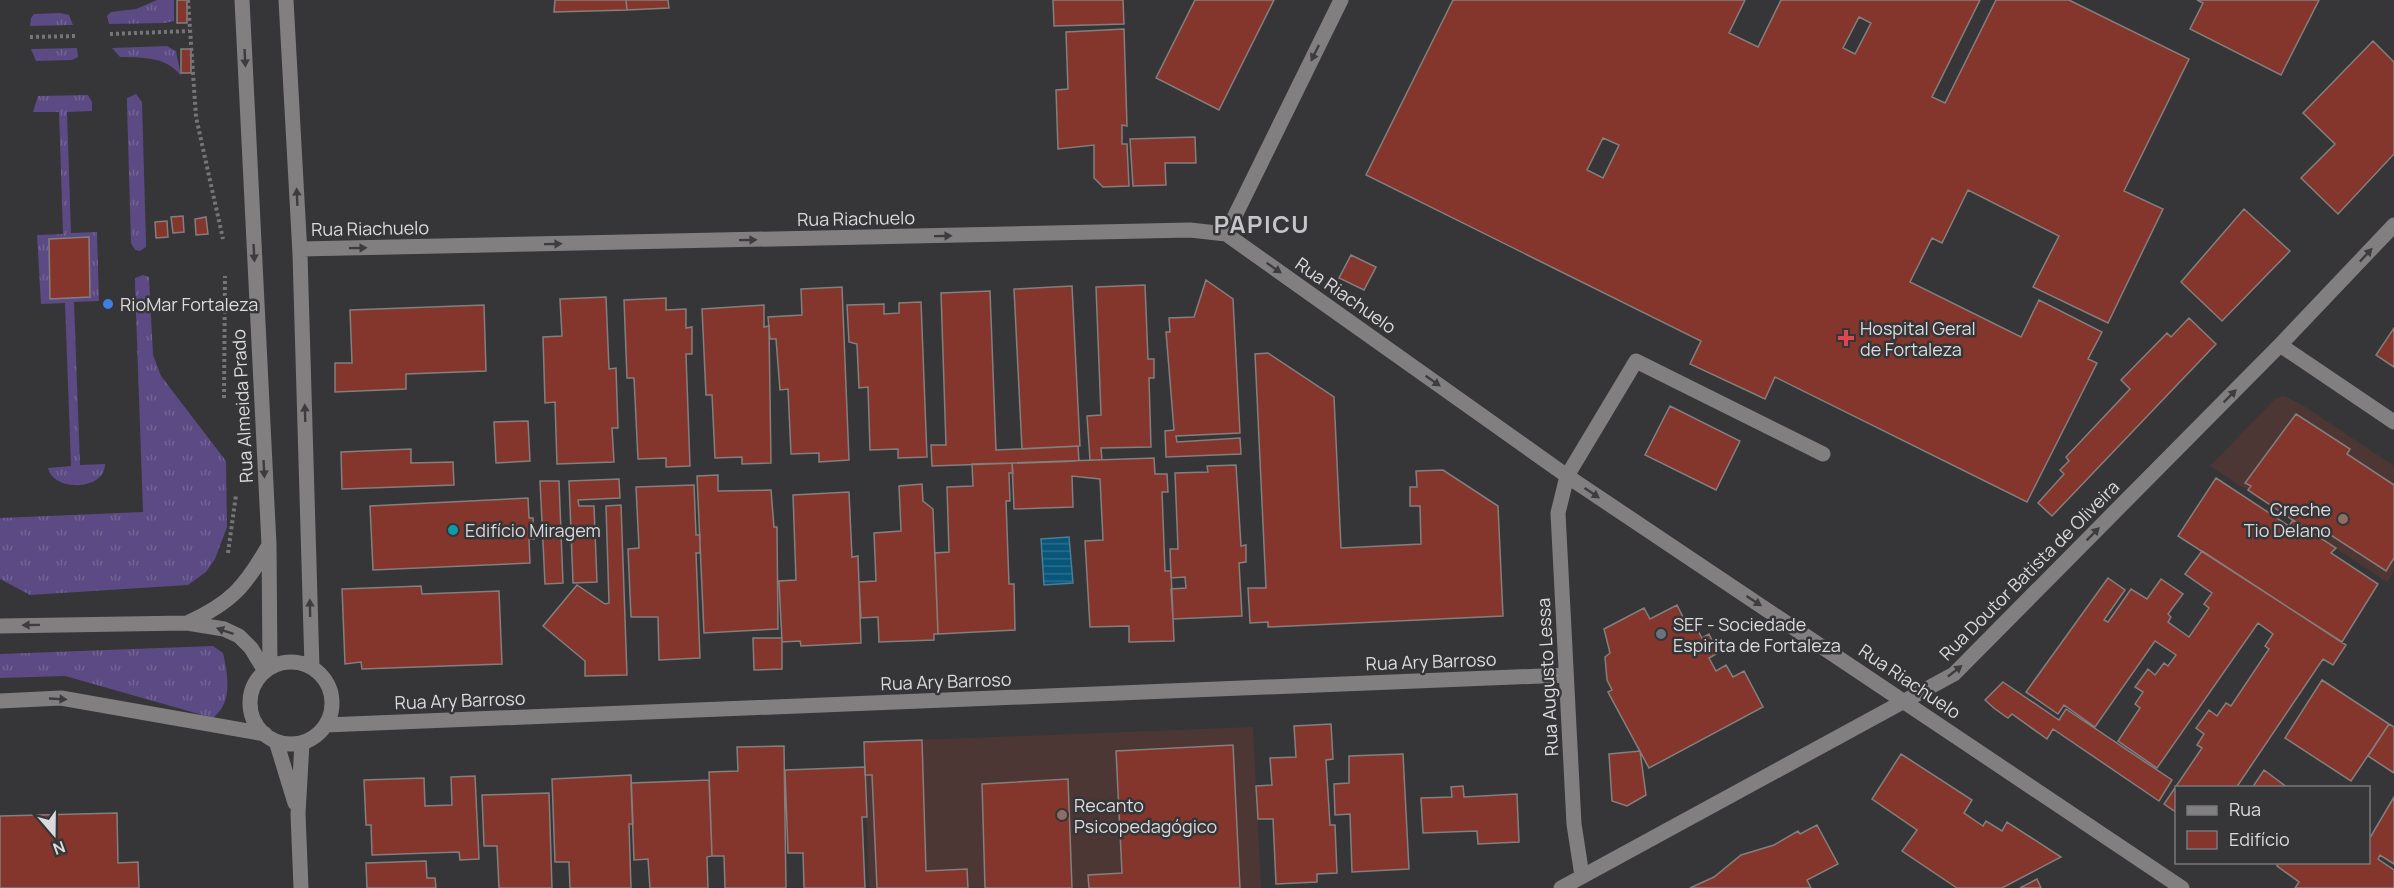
<svg xmlns="http://www.w3.org/2000/svg" width="2394" height="888" font-family="Manrope,sans-serif">
<style>
.education{fill:#4c3734}
.grass{fill:url(#grass-tufts)}
.water{fill:url(#water-rules);stroke:#477e98;stroke-width:1.5}
.building{fill:#85362c;stroke:#847f7e;stroke-width:1.5;fill-rule:evenodd}
.lines{fill:none;stroke-linecap:round;stroke-linejoin:round}
.path{stroke:#767578;stroke-width:4;stroke-dasharray:3 3;stroke-linecap:butt}
.minor{stroke:#827f80;stroke-width:15}
.oneway{fill:#3e3c3f}
.shop-dot{fill:#3f7fe0;stroke:#363538;stroke-width:2}
.health-dot{fill:#e0444e;stroke:#363538;stroke-width:2}
.education-dot{fill:#8d6e63;stroke:#363538;stroke-width:2}
.culture-dot{fill:#0f9aa8;stroke:#363538;stroke-width:2}
.worship-dot{fill:#6b7280;stroke:#363538;stroke-width:2}
.labels{text-anchor:middle;dominant-baseline:central;stroke-width:5;stroke-linejoin:round;paint-order:stroke}
.street-label{font-size:18px;fill:#dbdadd;stroke:#363538}
.poi-label{font-size:18px;fill:#dbdadd;stroke:#363538;text-anchor:start}
.district-label{font-size:24px;font-weight:bold;letter-spacing:1.5px;fill:#c6c5c9;stroke:#363538}
</style>
<defs>
<pattern id="grass-tufts" width="24" height="20" patternUnits="userSpaceOnUse" patternTransform="scale(1.5)"><rect width="24" height="20" fill="#5b4a83"/><path d="M3 7l-1-3M5 7V3M7 7l1-3M15 17l-1-3M17 17v-4M19 17l1-3" fill="none" stroke="#726494"/></pattern>
<pattern id="water-rules" width="6" height="5" patternUnits="userSpaceOnUse" patternTransform="scale(1.5)"><rect width="6" height="5" fill="#08567a"/><path d="M0 2.5h6" fill="none" stroke="#2b6e8c"/></pattern>
</defs>
<rect width="100%" height="100%" fill="#363538"/>
<path class="education" d="M2284,396L2304,406L2394,466V572L2387,582L2210,466L2276,398Z
M1253,727L1261,888H869L864,742Z"/>
<path class="grass" d="M157,0H174V21L165,23L109,24L107,16L111,12L136,9Z
M60,13L69,15L73,25L30,26L31,18L34,14Z
M167,46L176,51L181,76C166,56 144,58 120,57L112,48Z
M77,48L78,57L72,60L36,61L31,49Z
M136,94L142,102L146,242V247L140,251L135,250L131,243L127,105V98Z
M88,95L92,102V111L67,112L71,233L97,232L99,301L74,302L80,465L105,464C105,491 53,492 48,468L71,466L65,303L41,304L37,235L63,234L59,112H33L38,96Z
M143,275L149,277L153,355L161,376L226,461L227,527L215,559L206,572L188,585L30,595L0,579V518L143,512L135,285V278Z
M213,646L223,653C228,676 233,702 213,718L65,676L0,678V654Z"/>
<path class="water" d="M1069,537L1073,583L1044,585L1041,539Z"/>
<path class="building" d="M177,0H187V23H177Z
M555,0H626L627,10L554,12Z
M626,0H668L669,8L627,10Z
M1053,0H1123L1124,24L1054,26Z
M1195,0H1274L1219,110L1156,78Z
M1453,0H1745L1729,33L1758,47L1781,0H1980L1932,97L1945,103L1996,0H2069L2189,59L2124,191L2163,209L2108,323L2033,287L2059,236L1968,190L1942,243L1932,238L1910,282L2021,337L2039,300L2102,332L2088,359L2097,363L2027,502L1775,377L1765,399L1690,364L1701,341L1366,175ZM1859,17L1871,23L1855,54L1843,48ZM1603,138L1619,145L1603,178L1587,170Z
M2197,0H2319L2281,75L2190,29L2203,3Z
M1124,29L1127,126L1122,125V144H1127L1129,186L1103,187L1094,178V145L1058,149L1056,90L1068,89L1066,32Z
M2373,41L2394,62V154L2338,214L2301,178L2335,144L2303,113Z
M181,49H191V73H181Z
M1195,137L1196,163H1165L1166,185L1133,186L1130,139Z
M2244,209L2290,251L2222,321L2181,282Z
M183,216L184,232L173,233L171,217Z
M206,217L208,234L196,235L195,219Z
M167,221L168,237L156,238L155,222Z
M89,237L90,297L50,299L49,239Z
M1351,255L1376,267L1364,290L1339,278Z
M1206,280L1233,299L1240,433L1176,436L1177,442L1240,438L1241,454L1166,457L1165,431L1174,430L1166,332H1170L1169,318L1194,317Z
M1145,285L1148,359H1154V378H1149L1151,447L1101,448L1102,460H1090L1087,416L1101,415L1096,287Z
M1072,286L1080,446L1022,449L1014,289Z
M842,287L849,460L819,462V453L791,454L788,389L780,390L776,339H770L768,317L802,315L801,289Z
M990,291L996,450L1078,446L1079,461L932,466L931,445H946L941,293Z
M606,297L609,369L616,368L618,428H612L614,462L557,464L555,402L545,403L543,337L562,336L560,299Z
M666,298V310L686,309V328L692,327V354H686L690,466L666,467V458L638,459L634,378H627L624,300Z
M921,302L927,457L898,458V449L870,450L868,387L859,388L857,344L849,342L847,305L884,304V314L899,313V303Z
M484,305L486,371L406,374V389L335,392V363H352L350,310Z
M764,305V327L769,326L771,463L742,464V457L715,458L712,395H706L702,309Z
M2189,318L2216,344L2052,516L2038,503L2064,474L2060,470L2069,461L2066,457L2130,389L2121,380L2167,333L2171,337Z
M2394,328V367L2376,355Z
M1268,353L1334,397L1341,548L1421,544L1420,506H1410V487H1417L1416,471L1443,470L1498,506L1503,616L1268,627V622L1250,623L1248,588H1266L1255,354Z
M1670,406L1740,441L1716,490L1645,455Z
M2296,414L2350,449L2347,454L2394,485V558L2386,571L2317,526L2312,533L2248,490L2251,486L2245,483Z
M528,421L530,461L496,463L494,422Z
M411,449V463L453,462L454,485L342,489L341,452Z
M1154,458L1155,474H1167L1168,492H1162L1165,571H1171L1174,641L1129,642V626L1090,627L1085,541L1103,540L1100,479L1072,476L1073,507L1014,509L1012,463Z
M1012,463L1013,473H1009L1010,501H1006L1009,584H1014L1015,630L938,634L935,553L949,552L947,487L973,486L972,464Z
M1236,465L1241,546L1246,545V562L1239,563L1242,616L1173,619L1171,589L1186,588L1185,577L1171,578L1170,549H1178L1175,473L1208,472L1207,466Z
M718,475V491L771,490L774,527H777L778,629L704,633L697,476Z
M2216,478L2289,526L2293,520L2336,548L2331,553L2378,584L2342,642L2178,536Z
M619,479L620,498L578,500L579,506H594L597,582L573,583L569,481Z
M540,481H559L563,583L545,584Z
M922,484L923,501L933,509L938,634H934V640L879,642L878,617L861,618L859,582L876,581L874,533L901,531L899,486Z
M694,485L696,535H700V553H696L700,658L659,660L658,617H631L628,549L639,548L636,487Z
M849,492L852,557L858,556L861,643L801,646L800,641L782,642L779,581L796,580L793,495Z
M528,498L529,518H533L534,539H529L530,563L373,570L370,506Z
M621,505L627,675L585,676V661L543,626L577,585L605,604L609,603L606,506Z
M2202,551L2346,645L2333,665L2323,659L2236,788H2176V812L2164,804L2202,748L2197,745L2204,734L2196,728L2209,710L2217,716L2226,703L2231,706L2269,649L2265,646L2273,634L2258,623L2157,768L2118,741L2140,708L2135,704L2143,692L2135,687L2148,669L2155,675L2164,663L2168,666L2176,655L2155,641L2095,727L2064,705L2058,714L2026,692L2108,578L2125,590L2104,620L2108,622L2131,589L2147,599L2161,579L2183,594L2168,614L2171,617L2168,622L2189,637L2209,608L2204,604L2212,593L2185,574Z
M421,586L422,594L499,591L502,664L362,669L361,662L345,664L342,589Z
M1677,605L1685,621L1691,618L1702,638L1709,634L1718,653L1709,658L1716,671L1726,665L1733,677L1744,671L1763,707L1649,768L1608,692L1612,690L1607,680L1605,657L1610,653L1604,629L1644,608L1650,619Z
M753,638H782V669L754,670Z
M2322,680L2389,724L2351,781L2285,738Z
M2003,682L2059,720L2066,709L2172,780L2159,801L2053,729L2047,739L2012,714L2008,718L1995,709L1985,700Z
M1331,724L1333,759L1326,760L1330,825H1335L1337,873L1317,874V882L1276,884L1273,819H1258L1256,786L1272,785L1270,758L1296,757L1294,726Z
M2389,724L2394,727V773L2368,756Z
M922,740L926,871L967,869L968,888H877L872,775H865L864,742Z
M1233,745L1240,888H1089L1088,875L1122,873L1116,751Z
M784,746L786,888H725L724,856H712L709,772L738,771L737,747Z
M1640,751L1646,795L1627,806L1612,801L1609,754Z
M1403,754L1409,869L1352,872L1350,814L1335,815L1334,784L1349,783V756Z
M1901,754L1972,800L1964,813L1983,826L1986,821L2002,831L2007,822L2061,857L2002,888H1957L1902,851L1917,830L1872,799Z
M865,767L867,817H862L865,888H804L803,853H788L785,770Z
M2264,770L2288,788H2252Z
M631,775L633,824H629L631,888H570L569,862H555L552,779Z
M475,776L479,859L460,860L459,852L372,855L371,825H366L364,780L424,778L425,806L452,805L451,777Z
M1068,779L1072,888H985L982,784Z
M709,780L712,856L707,857L708,888H650L648,859L634,860L631,783Z
M1463,786L1464,797L1517,794L1519,842L1478,844L1477,831L1423,833L1421,798L1452,797L1451,787Z
M549,793L552,888H499L497,846H484L482,795Z
M2394,797V864L2380,855L2378,859L2394,870V888H2295L2299,882L2277,866L2279,862H2368V841Z
M117,813L118,863L138,862L139,888H0V816Z
M1817,825L1838,864L1807,880L1811,888H1690L1714,877L1741,855L1774,845L1798,831L1800,834Z
M426,861L427,878H435L436,888H367L366,863Z
M2037,879L2041,888H2020Z"/>
<g class="lines">
<path class="path" d="M188,0L196,117L223,239
M110,34L189,31
M30,37L75,36
M224,398L225,276
M228,553L236,495"/>
<path class="minor" d="M242,0L269,545L270,667
M286,0L300,254L312,667
M1226,234L1341,0
M300,249L1190,230L1226,234L1567,476L2182,888
M2280,345L2394,422
M187,623C231,603 245,587 269,545
M0,626L187,623L224,629L239,636L251,648L265,671
M250 703a41 41 0 1 1 82 0a41 41 0 1 1-82 0Z
M0,701L61,698L265,734
M326,725L1566,675
M276,741L295,803
M1582,876L1574,824L1558,513L1567,476L1636,361L1823,454
M301,888L298,814L302,743
M1561,888L1954,674L2280,345L2394,225"/>
</g>
<defs><path id="oneway-solid" d="M-6-.8H1V-3.2L6.5 0L1 3.2V.8H-6Z" transform="scale(1.5)"/></defs>
<g class="oneway">
<use href="#oneway-solid" transform="translate(1315 53) rotate(116)"/>
<use href="#oneway-solid" transform="translate(245 58) rotate(87)"/>
<use href="#oneway-solid" transform="translate(297 197) rotate(-93)"/>
<use href="#oneway-solid" transform="translate(943 236) rotate(-1)"/>
<use href="#oneway-solid" transform="translate(748 240) rotate(-1)"/>
<use href="#oneway-solid" transform="translate(553 244) rotate(-1)"/>
<use href="#oneway-solid" transform="translate(358 248) rotate(-1)"/>
<use href="#oneway-solid" transform="translate(254 253) rotate(87)"/>
<use href="#oneway-solid" transform="translate(2366 255) rotate(-47)"/>
<use href="#oneway-solid" transform="translate(1274 268) rotate(35)"/>
<use href="#oneway-solid" transform="translate(1433 381) rotate(35)"/>
<use href="#oneway-solid" transform="translate(2230 396) rotate(-45)"/>
<use href="#oneway-solid" transform="translate(305 413) rotate(-92)"/>
<use href="#oneway-solid" transform="translate(264 469) rotate(87)"/>
<use href="#oneway-solid" transform="translate(1592 493) rotate(34)"/>
<use href="#oneway-solid" transform="translate(2093 534) rotate(-45)"/>
<use href="#oneway-solid" transform="translate(1754 601) rotate(33)"/>
<use href="#oneway-solid" transform="translate(310 608) rotate(-91)"/>
<use href="#oneway-solid" transform="translate(31 625) rotate(179)"/>
<use href="#oneway-solid" transform="translate(225 631) rotate(-161)"/>
<use href="#oneway-solid" transform="translate(1955 671) rotate(-38)"/>
<use href="#oneway-solid" transform="translate(58 699) rotate(3)"/>
</g>
<circle class="shop-dot" cx="108" cy="304" r="6"/>
<path class="health-dot" d="M1843 329h6v6h6v6h-6v6h-6v-6h-6v-6h6z"/>
<g class="education-dot">
<circle cx="2343" cy="519" r="6"/>
<circle cx="1062" cy="815" r="6"/>
</g>
<circle class="culture-dot" cx="453" cy="530" r="6"/>
<circle class="worship-dot" cx="1661" cy="634" r="6"/>
<g class="labels">
<g class="street-label">
<text transform="translate(856 218) rotate(-1)">Rua Riachuelo</text>
<text transform="translate(370 228) rotate(-1)">Rua Riachuelo</text>
<text transform="translate(1346 295) rotate(35)">Rua Riachuelo</text>
<text transform="translate(242 406) rotate(-93)">Rua Almeida Prado</text>
<text transform="translate(2029 570) rotate(-45)">Rua Doutor Batista de Oliveira</text>
<text transform="translate(1431 661) rotate(-2)">Rua Ary Barroso</text>
<text transform="translate(1547 677) rotate(-93)">Rua Augusto Lessa</text>
<text transform="translate(946 681) rotate(-2)">Rua Ary Barroso</text>
<text transform="translate(1910 681) rotate(34)">Rua Riachuelo</text>
<text transform="translate(460 700) rotate(-2)">Rua Ary Barroso</text>
</g>
<g class="poi-label">
<text x="120" y="304">RioMar Fortaleza</text>
<text x="1860" y="328">Hospital Geral<tspan x="1860" dy="21">de Fortaleza</tspan></text>
<text x="2331" y="509" text-anchor="end">Creche<tspan x="2331" dy="21">Tio Delano</tspan></text>
<text x="465" y="530">Edifício Miragem</text>
<text x="1673" y="624">SEF - Sociedade<tspan x="1673" dy="21">Espirita de Fortaleza</tspan></text>
<text x="1074" y="805">Recanto<tspan x="1074" dy="21">Psicopedagógico</tspan></text>
</g>
<g class="district-label">
<text x="1262" y="223">PAPICU</text>
</g>
</g>
<rect x="2175" y="786" width="195" height="78" fill="#363538" stroke="#78777a" stroke-width="1.5"/>
<rect x="2187" y="806" width="30" height="9" fill="#827f80" stroke="#78777a" stroke-width="1.5"/>
<text x="2229" y="816" font-size="18" fill="#dbdadd">Rua</text>
<rect x="2187" y="831" width="30" height="18" fill="#85362c" stroke="#78777a" stroke-width="1.5"/>
<text x="2229" y="846" font-size="18" fill="#dbdadd">Edifício</text>
<g transform="translate(54 834) rotate(160)" stroke="#363538" stroke-width="4.5" paint-order="stroke">
<path d="M0-4.5L10 22L0 15L-10 22Z" fill="#dbdadd"/>
<text y="-9" font-size="16" font-weight="bold" text-anchor="middle" fill="#dbdadd">N</text>
</g>
</svg>
